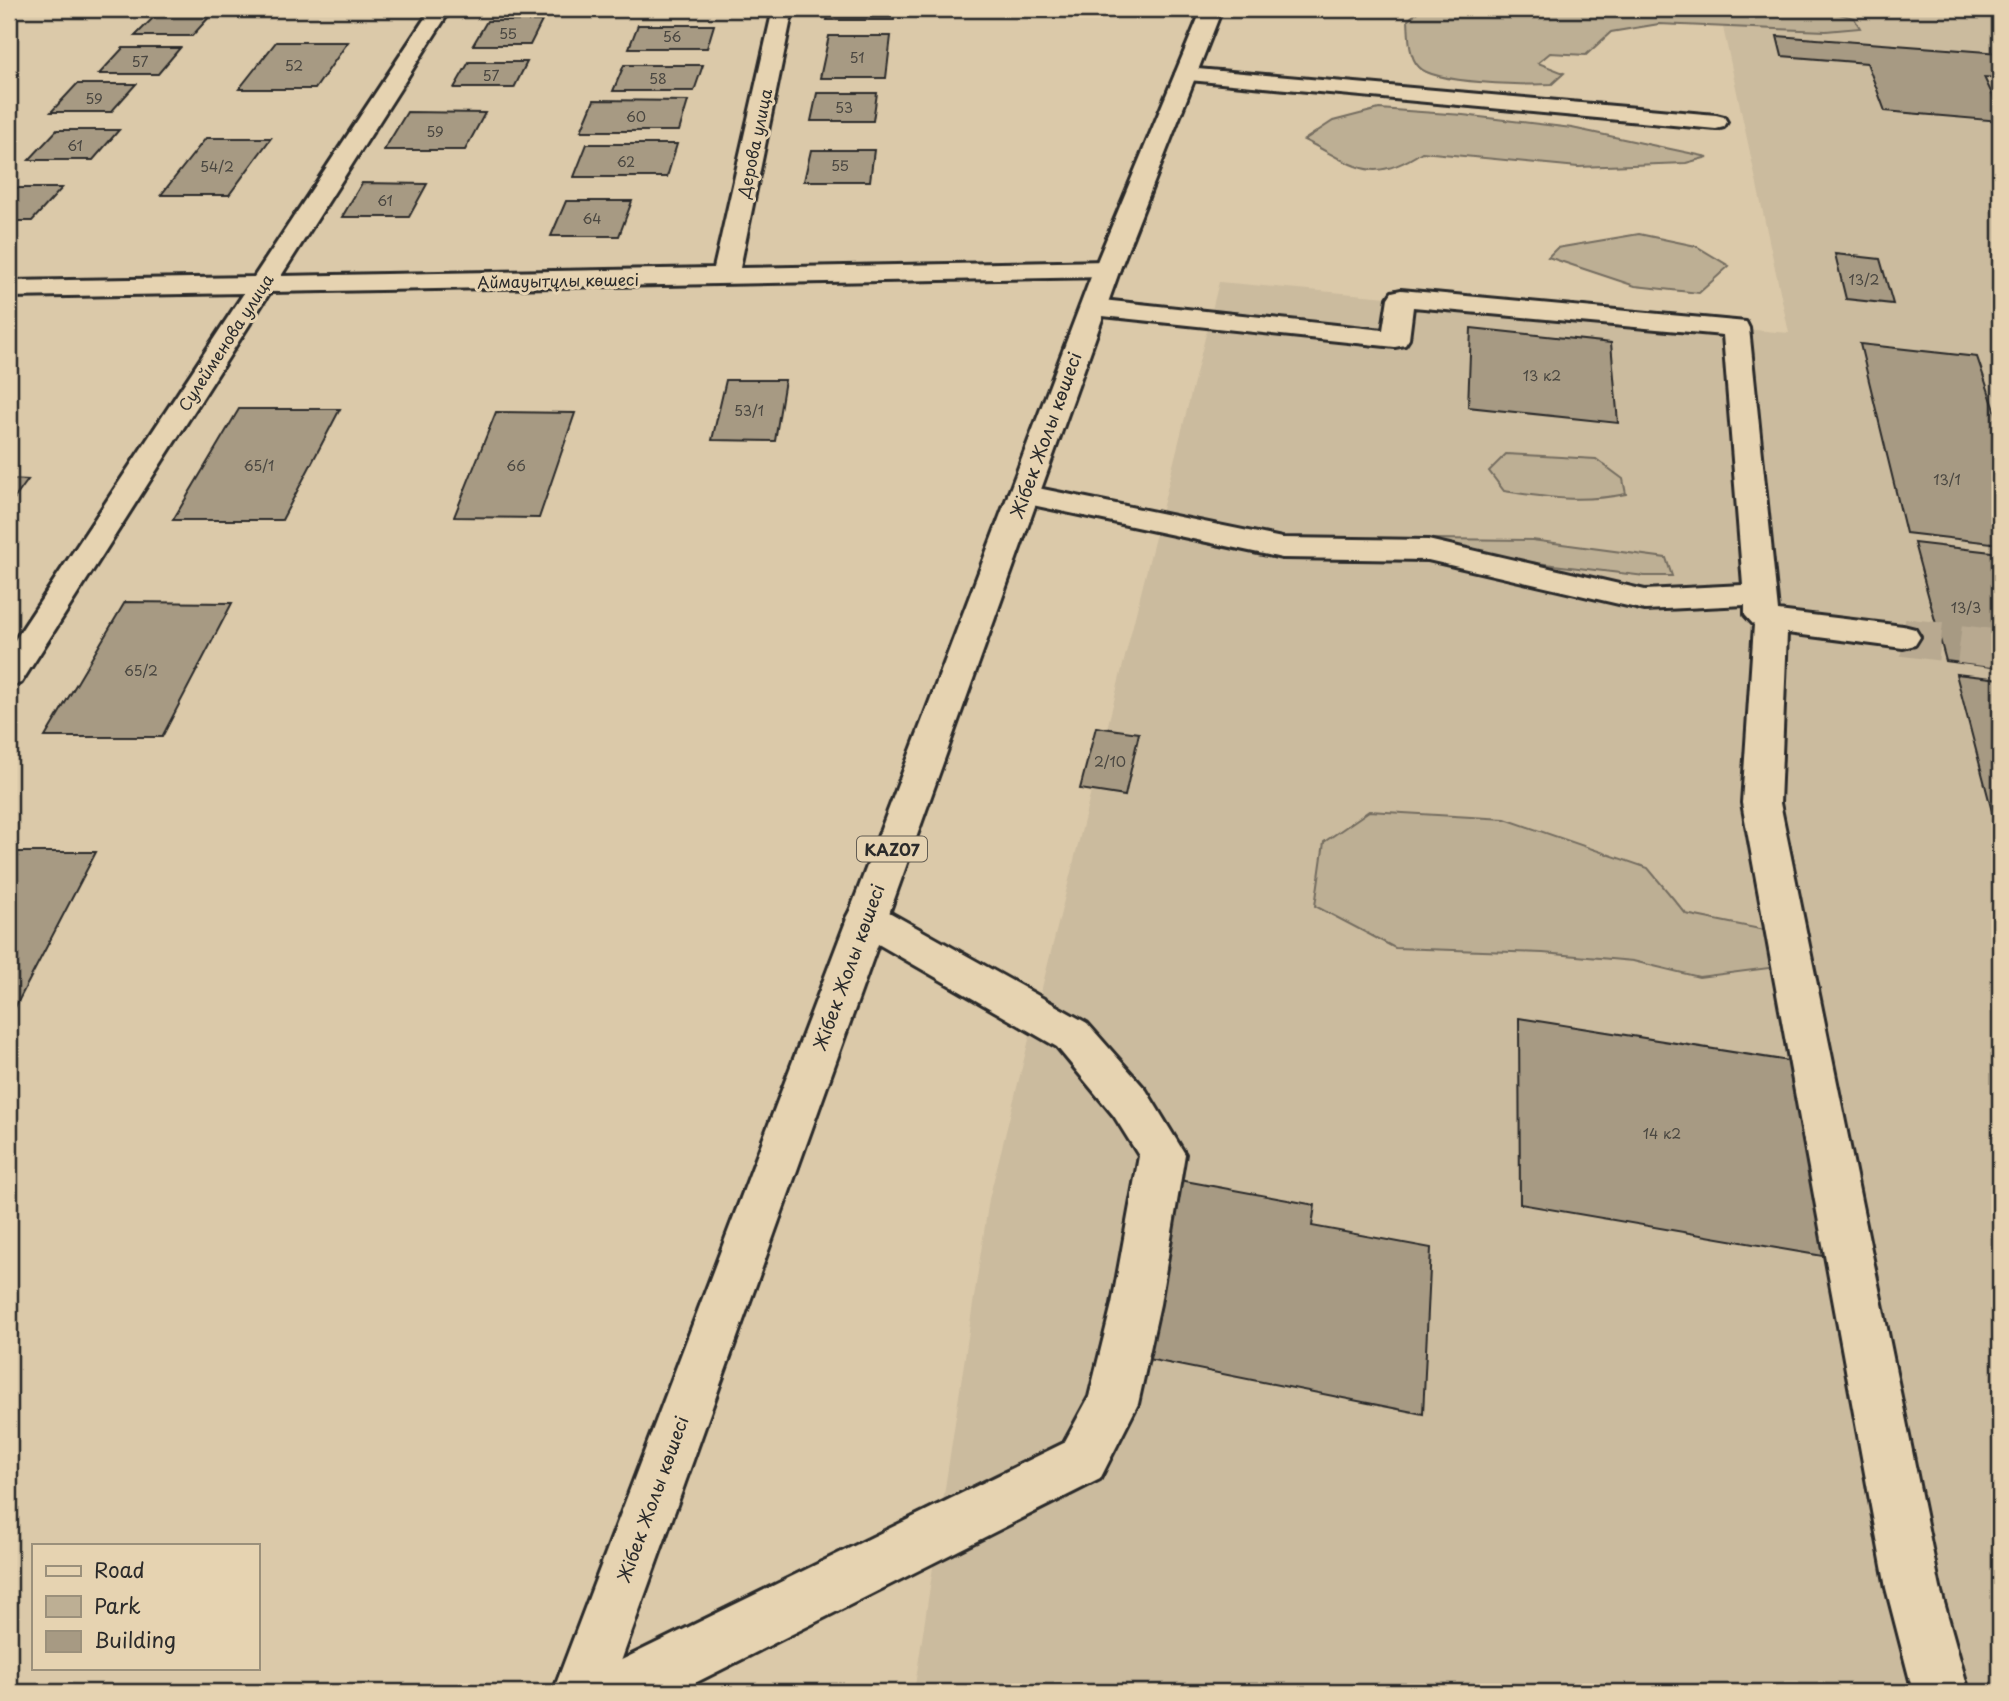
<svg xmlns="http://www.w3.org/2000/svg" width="2009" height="1701" font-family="'Playpen Sans',sans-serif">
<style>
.built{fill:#cbbb9e}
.green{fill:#bdaf94;stroke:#746d60;stroke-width:2}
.building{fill:#a79a83;stroke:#2b2b2b;stroke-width:2}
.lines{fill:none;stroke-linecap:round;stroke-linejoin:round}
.minor-tunnel{stroke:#b8a990;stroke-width:38;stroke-dasharray:38 19;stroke-linecap:butt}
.minor-casing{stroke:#2b2b2b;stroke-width:6}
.highway-casing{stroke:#2b2b2b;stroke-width:6}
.minor{fill:#e6d3b1;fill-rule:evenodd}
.highway{fill:#e6d3b1;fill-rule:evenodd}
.labels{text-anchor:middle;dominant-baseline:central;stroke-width:6;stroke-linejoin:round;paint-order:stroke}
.number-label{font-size:14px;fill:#4a4741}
.far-street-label{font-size:16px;fill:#2b2b2b;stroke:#e6d3b1}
.shield{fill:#e6d3b1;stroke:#635d53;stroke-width:2}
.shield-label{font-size:16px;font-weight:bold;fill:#2b2b2b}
.street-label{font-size:18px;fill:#2b2b2b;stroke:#e6d3b1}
</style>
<rect width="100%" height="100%" fill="#dbc9a9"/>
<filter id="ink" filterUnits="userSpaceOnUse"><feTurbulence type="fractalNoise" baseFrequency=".0143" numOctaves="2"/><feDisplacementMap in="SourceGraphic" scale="14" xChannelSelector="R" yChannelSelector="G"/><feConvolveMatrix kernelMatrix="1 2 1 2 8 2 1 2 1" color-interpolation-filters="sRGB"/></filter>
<g filter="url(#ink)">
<path class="built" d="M1719,9H2000V1692H914L989,1199L1219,282L1789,333Z"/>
<path class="green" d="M1421,9H1770L1836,13L1854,18L1860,28L1826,31L1659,24L1611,32L1586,55L1550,53L1538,63L1564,73L1552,84C1528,85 1434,84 1419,67C1408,56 1409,34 1408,20Z
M1379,109L1463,115L1572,128L1708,157L1686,163L1578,167L1422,152C1369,187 1354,164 1304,140L1333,121Z
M1639,234L1696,246L1729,266L1699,293L1635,286L1548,257L1557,248Z
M1506,454L1596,459L1623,479L1626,494C1581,503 1548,498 1504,491L1489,471Z
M1427,539L1532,540L1666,558L1672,576H1645L1428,550Z
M1369,811L1505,819L1648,868L1686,914L1770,931L1777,967L1699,977L1633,961L1543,953L1395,948L1315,906L1324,842Z"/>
<path class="building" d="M830,9H895L894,20H827Z
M158,13H213L192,36H135Z
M487,21H542L530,45H473Z
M638,25H714L707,48H629Z
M829,36H891L886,78H820Z
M1777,36L2000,53V78L1984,77L2000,111V121L1885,111L1867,63L1782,56Z
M276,42H348L315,89H239Z
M123,48H180L158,74H99Z
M469,62H527L514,88H454Z
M624,65H703L694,91H613Z
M77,84H136L111,112H51Z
M817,93H877L873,121H811Z
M594,100L688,101L679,131H581Z
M407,112L485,113L465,150H384Z
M57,130H119L93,160H29Z
M206,138H271L229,195H161Z
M587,144H677L667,177H574Z
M811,150H874L870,181H804Z
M362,183L427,184L409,217H342Z
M9,188H62L32,221H9Z
M566,201H632L619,236H551Z
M1835,254L1880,259L1893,304L1846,299Z
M1471,328L1611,343L1618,423L1468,407Z
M1860,344L1977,357L2000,425V544L1906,533Z
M726,380H785L775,441L712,440Z
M239,409H340L282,520H173Z
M496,412L575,413L539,518L454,517Z
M9,479L28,480L9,506Z
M1914,543L2000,553V668L1946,661Z
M125,602L232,603L162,737H45Z
M1956,674L2000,679V842Z
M1096,727L1139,733L1125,796L1080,789Z
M9,852H96L9,1019Z
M1519,1018L1795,1062L1823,1256L1520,1204Z
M1169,1178L1315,1205L1312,1226L1431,1248L1423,1414L1138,1357Z"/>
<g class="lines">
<path class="minor-tunnel" d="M1903,637L2000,649"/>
<defs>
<path id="minor" d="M431,9H451L281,276L714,268L773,9H793L740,268L1107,261L1116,264L1120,269L1116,274L1107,277L270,292L21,683L9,686V649L244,293L9,297V281L254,277Z
M1186,68L1716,115L1724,117L1727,122L1724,127L1716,129L1178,79L1175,74L1178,69Z
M1401,290L1746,322L1749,328L1778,611L1903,626L1915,629L1920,637L1915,645L1903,648L1787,633L1780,803L1940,1588L1969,1692H1913L1886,1588L1742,803L1754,625L1745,615V605L1645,610L1428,560L1282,558L1023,503L1012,500L1008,494L1012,488L1023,485L1282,538L1428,540L1645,590L1743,585L1723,335L1413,307L1409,339L1405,345L1395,347L1093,315L1084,313L1080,307L1084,301L1093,299L1383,330L1388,298L1392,292Z
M866,903L880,907L1087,1023L1146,1090L1185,1154L1160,1304L1138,1404L1100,1479L677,1692H589L597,1672L1064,1443L1089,1397L1112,1304L1139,1156L1114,1116L1057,1047L852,929L846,918L852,907Z"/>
<path id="highway" d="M1202,9H1222L1120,269L610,1692H553L1094,269Z"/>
</defs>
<use href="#minor" class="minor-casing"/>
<use href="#highway" class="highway-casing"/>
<use href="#minor" class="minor"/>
<use href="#highway" class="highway"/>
</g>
</g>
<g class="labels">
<g class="number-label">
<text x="508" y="33">55</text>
<text x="672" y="36">56</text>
<text x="857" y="57">51</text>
<text x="140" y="61">57</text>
<text x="294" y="65">52</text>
<text x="491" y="75">57</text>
<text x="658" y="78">58</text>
<text x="94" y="98">59</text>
<text x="844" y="107">53</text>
<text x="636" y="116">60</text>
<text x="435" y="131">59</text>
<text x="75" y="145">61</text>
<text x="626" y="161">62</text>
<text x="840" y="165">55</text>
<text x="217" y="166">54/2</text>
<text x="385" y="200">61</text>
<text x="592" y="218">64</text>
<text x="1864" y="279">13/2</text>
<text x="1542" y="375">13 к2</text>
<text x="749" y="410">53/1</text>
<text x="259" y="465">65/1</text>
<text x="516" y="465">66</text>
<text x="1947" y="479">13/1</text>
<text x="1966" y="607">13/3</text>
<text x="141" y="670">65/2</text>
<text x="1110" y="761">2/10</text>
<text x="1662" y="1133">14 к2</text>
</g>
<g class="far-street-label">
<text transform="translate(754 143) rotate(-78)">Дерова улица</text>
<text transform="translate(558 280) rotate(-1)">Аймауытұлы көшесі</text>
<text transform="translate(225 342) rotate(-57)">Сулейменова улица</text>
</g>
<rect class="shield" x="857" y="836.5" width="70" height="25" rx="5"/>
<g class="shield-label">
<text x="892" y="849">KAZ07</text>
</g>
<g class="street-label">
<text transform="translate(1045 435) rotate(-70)">Жібек Жолы көшесі</text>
<text transform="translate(848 967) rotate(-70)">Жібек Жолы көшесі</text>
<text transform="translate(652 1499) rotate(-70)">Жібек Жолы көшесі</text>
</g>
</g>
<rect width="2009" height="1701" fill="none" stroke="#e6d3b1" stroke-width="35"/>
<rect x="18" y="18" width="1974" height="1666" fill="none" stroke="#2b2b2b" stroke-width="2.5" filter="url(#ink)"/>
<rect x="32" y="1544" width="228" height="126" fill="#e6d3b1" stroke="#9b907b" stroke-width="2"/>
<rect x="46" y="1566" width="35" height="10" fill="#e6d3b1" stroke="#9b907b" stroke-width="2"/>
<text x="94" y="1578" font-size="21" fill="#2b2b2b">Road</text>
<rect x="46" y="1596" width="35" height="21" fill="#bdaf94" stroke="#9b907b" stroke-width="2"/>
<text x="94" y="1614" font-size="21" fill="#2b2b2b">Park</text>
<rect x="46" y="1631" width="35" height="21" fill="#a79a83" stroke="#9b907b" stroke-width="2"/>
<text x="94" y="1648" font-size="21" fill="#2b2b2b">Building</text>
</svg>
